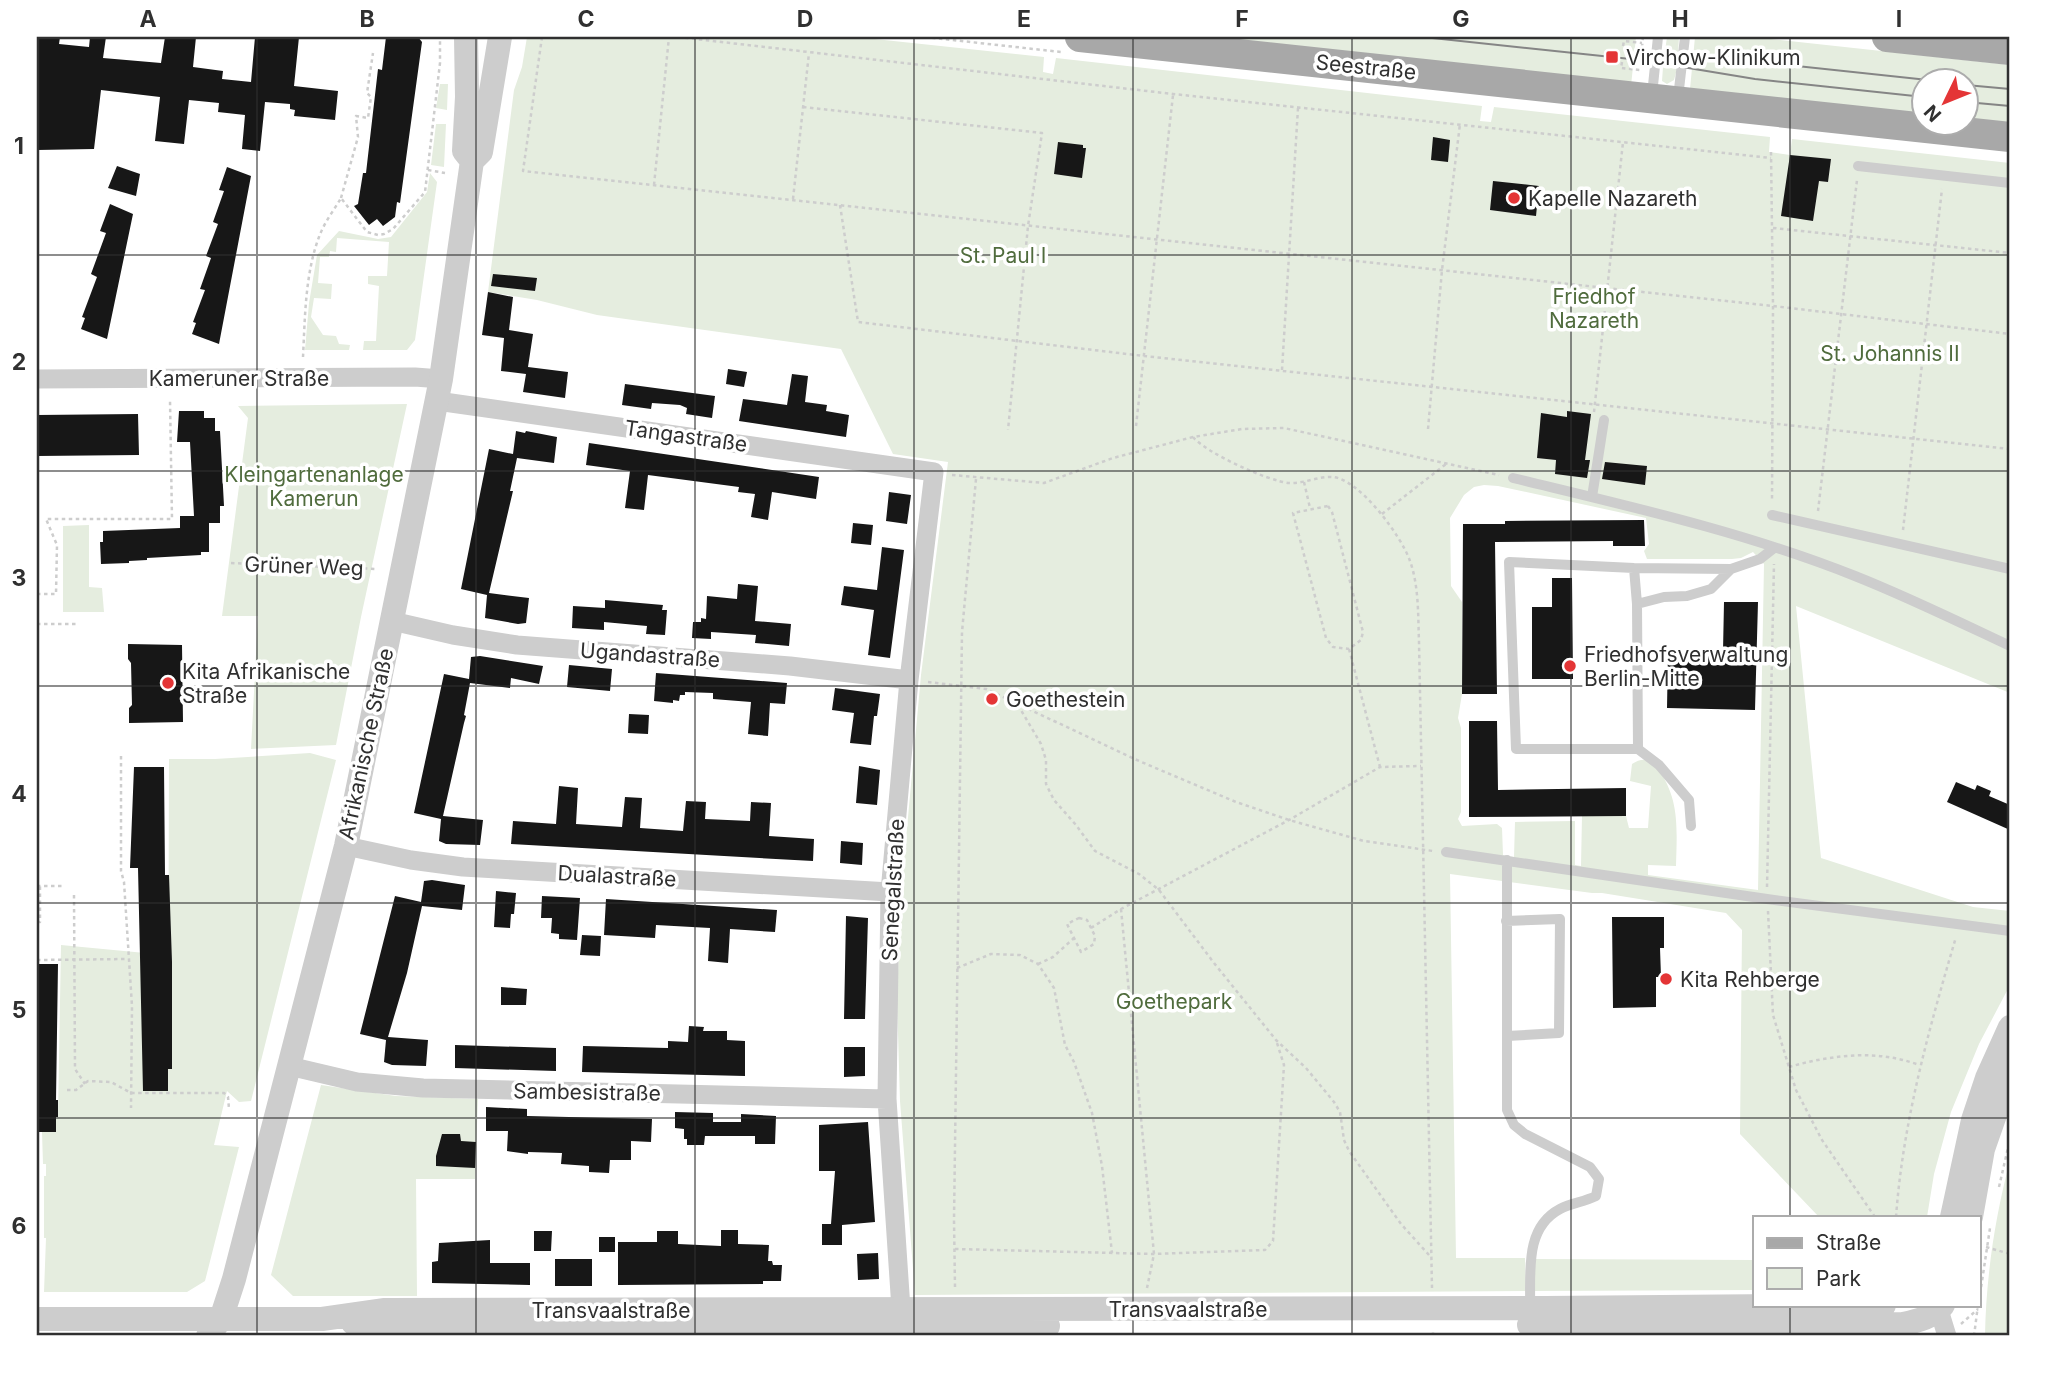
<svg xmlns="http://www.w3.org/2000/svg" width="2047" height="1373" font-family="Inter,sans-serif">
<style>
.green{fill:#e5eddf;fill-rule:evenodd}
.building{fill:#171717}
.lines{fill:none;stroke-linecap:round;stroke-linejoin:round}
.path{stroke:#cdcdcd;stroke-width:2.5;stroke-dasharray:3.5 3.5;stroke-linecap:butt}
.service{stroke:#cdcdcd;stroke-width:10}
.minor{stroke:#cdcdcd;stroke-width:19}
.tertiary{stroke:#cdcdcd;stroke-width:24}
.primary{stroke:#a8a8a8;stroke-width:30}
.tram{stroke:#858585;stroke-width:2}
.grid{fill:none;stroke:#303030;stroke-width:2;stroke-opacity:0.55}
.poi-dot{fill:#e43536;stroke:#fff;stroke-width:2.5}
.labels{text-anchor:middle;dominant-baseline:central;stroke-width:7;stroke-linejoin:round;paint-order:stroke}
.poi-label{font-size:21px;fill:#303030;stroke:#fff;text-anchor:start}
.street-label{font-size:21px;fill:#303030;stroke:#fff}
.park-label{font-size:21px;fill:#506c3d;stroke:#fff}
.neatline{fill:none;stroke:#303030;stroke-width:2.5}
.grid-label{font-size:23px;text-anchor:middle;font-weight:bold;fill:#303030}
</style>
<rect width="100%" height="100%" fill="#fff"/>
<path class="green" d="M527,37H856L1044,57L1043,72L1053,74L1056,58L1482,106L1480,121L1491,122L1494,107L1770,137L1769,152L1790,155L1792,139L2010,163V693L1796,606L1821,858L1973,907L2010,911V985L1979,1044L1951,1112L1934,1174L1927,1217H1819L1740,1134L1742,930L1726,913L1602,893H1592L1450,874L1456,1258H1525L1526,1291L915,1295L900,1101L897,999L901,894L921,675L948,462L893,454L841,349L597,315L537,300L488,292L514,90L522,67ZM1484,485L1498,486L1646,518L1649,544L1644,551L1647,559H1732L1741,558L1753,552L1764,564L1758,890L1648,875V865L1676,866C1677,827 1680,798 1656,766C1649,758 1641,758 1632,764L1630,781L1651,786L1648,828H1629L1626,816H1582L1581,866L1575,865V821L1515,822L1514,857L1503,855L1502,828L1497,824L1462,826L1458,819L1461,812V728L1458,718L1462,694V602L1451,586L1450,518L1464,495L1474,487Z
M1172,37H1636L1631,86Z
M1667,37H1679L1678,53L1665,51Z
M1695,37H1753L2010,65V128L1966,122V80H1924V119L1690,89Z
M1663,67L1677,69L1674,80L1667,84L1662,81Z
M440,84H448L447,110L436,108Z
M436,124H446L444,167L431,165Z
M430,173L437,182L415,340L407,350H363L364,341H376L379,286L368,284V276H387L389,242L337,238L336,252L330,251L329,257H320L318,283L332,284L331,299L314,298L311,317L323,335L336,336L339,344L350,345L349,350H305L309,303L317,255L339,231L378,239L391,237L427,192Z
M407,404L361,617L336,745L251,749L258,616H222L248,418L238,406Z
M89,525V587L102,588L104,612H63V526Z
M310,753L336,760L251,1101L239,1102L227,1091L214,1145L239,1147L205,1281L187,1292H44L46,1238H44V1176H46V1164H43L42,1132H56V1117L58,1116L61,945L145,953L143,1090H168L169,759H215Z
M321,1085L396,1096L478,1099L475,1179H416L417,1296H293L271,1275Z
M2010,1160V1336H1985C1986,1276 1995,1218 2010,1160Z
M1534,1259L1755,1260V1290L1534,1291Z"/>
<path class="building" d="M37,37H60L59,44L89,47L90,37H106L103,58L161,63L165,37H196L193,67L223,71L222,79L251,82L255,37H299L294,86L338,91L335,120L294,116L295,110L290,109V104L265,102L260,151L242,149L245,115L218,112L219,103L189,100L184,144L155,141L160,97L101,90L94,149L37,150Z
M386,37H418L422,42L400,203L397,202L395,217L383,226L377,219L369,225L354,206L358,204L363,173H366L378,69L382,70Z
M1433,137L1450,140L1448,162L1431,160Z
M1058,142L1083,145V148H1086L1082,178L1054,174Z
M1790,155L1831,159L1828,182L1819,181L1813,221L1781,216Z
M117,166L140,174L136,196L108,188Z
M227,167L251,176L219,344L192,334L196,323L193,322L205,290L200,289L211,258L206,256L218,224L213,222L224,191L219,190Z
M1493,181L1539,186L1536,216L1490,210Z
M110,204L133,214L107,339L81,329L85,318L82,317L97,277L91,274L106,233L100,231Z
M493,274L537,278L535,291L491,286Z
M488,292L513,297L509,330L533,334L528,367L568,372L565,398L523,392L526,374L501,371L504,338L482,335Z
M728,369L747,372L744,387L726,384Z
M792,374L808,376L805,402L827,405L826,411L849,415L846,437L739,421L743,399L787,405Z
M625,384L715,396L712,418L686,414L687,408L680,405L652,403L651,409L622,405Z
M179,411H204V418H215V431H220L224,506H220V523H209V552H201V555L147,558V560L129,561V563L101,564L100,542H103V531L180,528V516H194L190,442H177Z
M1567,411L1591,414L1585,460H1590L1587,478L1555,474L1556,460L1537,458L1541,413L1567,417Z
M138,414L139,455L37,456V415Z
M516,431L525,433L526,431L557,437L554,463L517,458L510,491H513L489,593L529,598L526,623L518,624L485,618L487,595L461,589L489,449L513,454Z
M589,443L819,477L816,499L772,492L768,520L751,517L755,494L738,492L739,487L648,475L644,510L625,508L630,471L586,465Z
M1605,462L1647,466L1645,485L1602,479Z
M889,492L911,495L907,524L886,521Z
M1644,520L1645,546H1613V541L1495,542L1497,694H1462L1463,524H1505V521Z
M853,523L873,525L871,545L851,543Z
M882,547L904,550L890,658L868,655L874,610L841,605L844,586L877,590Z
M1552,578H1572L1573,679H1532V607H1552Z
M738,584L758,586L755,621L791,624L789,646L755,643L756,635L711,632V639L692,638L693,622H701V618L706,619L707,596L737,599Z
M605,600L663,605L662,610H667L665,635L646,634L647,626L604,622V630L572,628L573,606L605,608Z
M1724,602H1758L1755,710L1667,708L1668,650L1723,651Z
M128,644L182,645L183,722L129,723V708L132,705L131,663L128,659Z
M480,656L543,666L539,684L511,678L510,688L470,683L464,715L466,716L464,723L443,816L483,820L480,845L446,844L439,841L441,819L414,813L444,674L469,679L471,657Z
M569,665L612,669L610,691L567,687Z
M656,673L787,683L785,704L770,703L768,736L748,734L751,702L713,699V693L685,692V695H680L679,701L673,700V703L654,701Z
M835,688L880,694L877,716H874L871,745L850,743L854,713L832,710Z
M629,714L649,715L648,734L628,733Z
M1469,721H1497L1498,790L1626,788V816L1469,817Z
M859,766L880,770L877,805L856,803Z
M134,767H164L165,875H169L172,962V1069H168V1091H143L138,868H130Z
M1956,782L1975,790L1977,785L1991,791L1989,796L2010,805V830L1947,802Z
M559,786L578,788L576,824L622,827L625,797L642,798L640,828L683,831L686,801L706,802L705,819L750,821L751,802L771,803L769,836L814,839L813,861L511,844L513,821L556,824Z
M841,841L863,843L862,865L840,863Z
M432,880L465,885L462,910L422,906L407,973L388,1037L428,1040L426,1066L392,1065L384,1062L386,1040L360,1034L395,896L421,902L424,881Z
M496,891L516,893L514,914H511L510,928L494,927Z
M542,896L580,898L577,940L559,939V934L551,933L552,918H541Z
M606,899L777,910L775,932L730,929L728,963L708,961L710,928L656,925L655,938L604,935Z
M846,916L868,918L865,1019H844Z
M1612,917H1664V948H1660L1661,977H1656V1007L1613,1008Z
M582,935L601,936L600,956L580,955Z
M37,964H58L56,1100H58V1117H56V1132H37Z
M501,987L527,989L526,1005H501Z
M689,1026L704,1027L703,1031H727V1040L745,1041V1076L582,1072L583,1046L668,1048V1041L688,1042Z
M455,1045L556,1048V1071L455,1068Z
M844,1047H865V1076L844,1077Z
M486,1107L527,1109V1116L652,1119L651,1142L631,1141V1160H610L609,1173L589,1172V1166L561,1164L562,1153L528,1152V1154L507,1151L508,1131H486Z
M675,1112L713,1113V1122H741V1114L776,1116L775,1144H755V1136H705L704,1145H687V1139H684V1129L675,1128Z
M868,1122L875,1222L842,1225V1245H822V1224H831L835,1171H819V1125Z
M442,1134H460L461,1141L476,1142L475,1168L436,1166V1156Z
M721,1230H738V1244L769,1245L768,1261H772L773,1265H782L781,1281H763V1284L618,1285V1242H657V1231H678V1244L721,1246Z
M534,1231H552L551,1251H534Z
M599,1237H615V1252H599Z
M490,1240V1263H530V1285L432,1283V1262L438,1261L439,1243Z
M878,1253L879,1279L858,1280L857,1254Z
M555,1259H592V1286H555Z"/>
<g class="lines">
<path class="path" d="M542,37L523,171L1773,306L2010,334
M678,37L1173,94L1771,158
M925,37L1061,52
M1623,46L1624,41L1642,43
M1642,47L1643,37
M1622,62L1621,68L1640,70
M803,107L1042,133L1028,226L1008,430
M1771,152L1773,306L1772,501
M428,170L445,173
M654,185L669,37
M341,198L358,137L356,116L368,118L371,97L367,93L373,53
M793,199L809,53
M840,205L858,322L1144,356L2010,449
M1773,228L2010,253
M303,357C305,318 305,274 319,237C324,223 334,210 341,198L367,232L378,235L384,234L393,229L425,192L440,63V37
M1282,370L1298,108
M1594,412L1623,142
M1136,426L1173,95
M1428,429L1442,270L1460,124
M1193,437C1206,453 1268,481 1289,483C1304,484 1318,476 1332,477C1359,478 1402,537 1410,561C1419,586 1418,616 1419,642L1432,1288
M952,475L1044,483L1113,458L1193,437L1242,429L1284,428L1499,475
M1304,482L1310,508
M1328,506L1332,512L1363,632L1361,640L1349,649L1333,647L1326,638L1293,513Z
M1818,511L1857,180
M1382,514L1446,464
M1903,530L1942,189
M231,563L377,569
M37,594H56L57,545L46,519H172L170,400
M37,624H78
M1349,649L1380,767
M928,682L986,689L1139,761L1236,802L1289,820L1364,841L1433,851
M1018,705L1041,744L1046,760V784L1054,800L1076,825L1095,851L1139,874L1159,890L1214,963L1276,1040L1306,1068L1334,1102L1340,1112L1344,1140L1349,1151L1401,1224L1429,1255
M121,756V871L124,882L132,1006L131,1108
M37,886H64
M1767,887L1774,564
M74,895L75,1069L85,1084
M1121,909L1154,1254L1147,1288
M1768,911L1773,1015L1796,1090L1822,1140L1875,1217
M1079,918L1087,920L1095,936L1094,944L1081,952L1067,924Z
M37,922H40V886
M1091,928L1121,909L1289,820L1380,767L1421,766
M37,960L127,959
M1038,964L1053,957L1074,938
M957,968L991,954L1020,955L1038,964L1054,988L1065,1045L1074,1062L1092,1113L1102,1166L1112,1253
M1789,1067C1831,1055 1877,1049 1919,1065
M67,1090H76L88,1081L111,1082L131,1093H224L228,1097L229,1109
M1999,1187L2010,1139
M1896,1217C1903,1121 1929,1029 1956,937
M1986,1247L2010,1254
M955,1249L1154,1254L1265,1250L1273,1241L1284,1065L1277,1043
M955,1287L954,1220L962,632L976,479
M1979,1301L1990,1228
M1961,1324L1978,1309
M1433,1336V1329
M1974,1336L1978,1305"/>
<path class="service" d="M1652,95L1658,37
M1678,98L1685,37
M1858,166L2010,183
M1513,478C1628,506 1745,532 1855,576C1908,597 1959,622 2010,646
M1592,497L1604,420
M1772,515L2010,569
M1634,568L1637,604L1638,749H1516L1509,562L1634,568L1731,569L1760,559L1774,548
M1637,604L1664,597L1687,596L1711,589L1731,569
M1638,749L1659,765L1689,800L1691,826
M1446,852L1767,899L2010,931
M1507,860V1110L1514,1125L1525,1134L1590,1167L1599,1179L1596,1196C1584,1202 1571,1203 1560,1209C1524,1228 1531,1273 1530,1307
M1506,921L1560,919L1559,1033L1507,1036"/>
<path class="minor" d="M37,379L415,377L441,379
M437,401L934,472L909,680L890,892L887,1099L901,1309
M392,621L453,635L517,645L790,666L909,680
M346,846L411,860L463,867L890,892
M289,1066L357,1082L423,1088L887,1099
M1939,1310L1947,1336"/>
<path class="tertiary" d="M466,37L467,97L464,151L472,161
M1952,1217L1973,1120L1987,1078L2010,1027
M1971,1217L1983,1149L2010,1072
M37,1319H322L385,1310L1544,1308L1884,1305
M353,1323L385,1328H548L1048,1326
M1529,1325L1903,1324C1918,1321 1933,1317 1943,1305
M208,1336L221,1319L234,1279L346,846L441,379L472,161L481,152L500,37"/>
<path class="primary" d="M1080,37L2010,137
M1887,37L2010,50"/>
<path class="tram" d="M1423,37L1640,60L1755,79L1924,97
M1660,54L1741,60L1928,80
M1966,85L2010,89
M1966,102L2010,106"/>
</g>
<path class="grid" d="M257,37V1336M476,37V1336M695,37V1336M914,37V1336M1133,37V1336M1352,37V1336M1571,37V1336M1790,37V1217M37,255H2010M37,471H2010M37,686H2010M37,903H2010M37,1118H2010M1790,1305V1336"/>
<g class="poi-dot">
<rect x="1605" y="50" width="14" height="14" rx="3.5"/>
<circle cx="1514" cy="198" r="7"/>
<circle cx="1570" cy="666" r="7"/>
<circle cx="168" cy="683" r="7"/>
<circle cx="992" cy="699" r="7"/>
<circle cx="1666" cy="979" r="7"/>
</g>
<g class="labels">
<g class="poi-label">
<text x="1626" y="57">Virchow-Klinikum</text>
<text x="1528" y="198">Kapelle Nazareth</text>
<text x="1584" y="654">Friedhofsverwaltung<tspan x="1584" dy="24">Berlin-Mitte</tspan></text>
<text x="182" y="671">Kita Afrikanische<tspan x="182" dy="24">Straße</tspan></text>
<text x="1006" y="699">Goethestein</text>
<text x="1680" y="979">Kita Rehberge</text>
</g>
<g class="street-label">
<text transform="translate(1366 67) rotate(6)">Seestraße</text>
<text x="239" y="378">Kameruner Straße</text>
<text transform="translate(686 436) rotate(8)">Tangastraße</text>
<text transform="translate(304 566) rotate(2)">Grüner Weg</text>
<text transform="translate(650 655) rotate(4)">Ugandastraße</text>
<text transform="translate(366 744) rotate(-78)">Afrikanische Straße</text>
<text transform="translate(617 876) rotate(3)">Dualastraße</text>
<text transform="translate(893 890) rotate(-87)">Senegalstraße</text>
<text transform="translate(587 1092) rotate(1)">Sambesistraße</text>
<text x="1188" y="1309">Transvaalstraße</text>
<text x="611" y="1310">Transvaalstraße</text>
</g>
<g class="park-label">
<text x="1003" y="255">St. Paul I</text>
<text x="1594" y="296">Friedhof<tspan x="1594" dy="24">Nazareth</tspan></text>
<text x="1890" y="353">St. Johannis II</text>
<text x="314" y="474">Kleingartenanlage<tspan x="314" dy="24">Kamerun</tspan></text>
<text x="1174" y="1001">Goethepark</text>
</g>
</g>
<rect width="2047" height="1373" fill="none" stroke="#ffffff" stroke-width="77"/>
<rect x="1753" y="1216" width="228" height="91" fill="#ffffff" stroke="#acacac" stroke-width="2"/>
<rect x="1767" y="1238" width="35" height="10" fill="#a8a8a8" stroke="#acacac" stroke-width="2"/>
<text x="1816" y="1250" font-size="21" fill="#303030">Straße</text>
<rect x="1767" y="1268" width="35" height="21" fill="#e5eddf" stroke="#acacac" stroke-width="2"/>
<text x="1816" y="1286" font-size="21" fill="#303030">Park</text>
<g transform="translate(1945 102) rotate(227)"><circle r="33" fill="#ffffff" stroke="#acacac" stroke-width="2"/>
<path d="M0-5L12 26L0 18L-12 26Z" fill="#e43536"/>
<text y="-10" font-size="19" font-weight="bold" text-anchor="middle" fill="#303030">N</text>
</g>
<rect x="38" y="38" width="1970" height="1296" class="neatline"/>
<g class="grid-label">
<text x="148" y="27">A</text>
<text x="367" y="27">B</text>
<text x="586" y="27">C</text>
<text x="805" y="27">D</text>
<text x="1024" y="27">E</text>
<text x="1242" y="27">F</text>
<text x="1461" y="27">G</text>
<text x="1680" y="27">H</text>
<text x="1899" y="27">I</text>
<text x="19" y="154">1</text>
<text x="19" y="370">2</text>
<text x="19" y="586">3</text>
<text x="19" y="802">4</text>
<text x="19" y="1018">5</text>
<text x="19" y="1234">6</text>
</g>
</svg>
